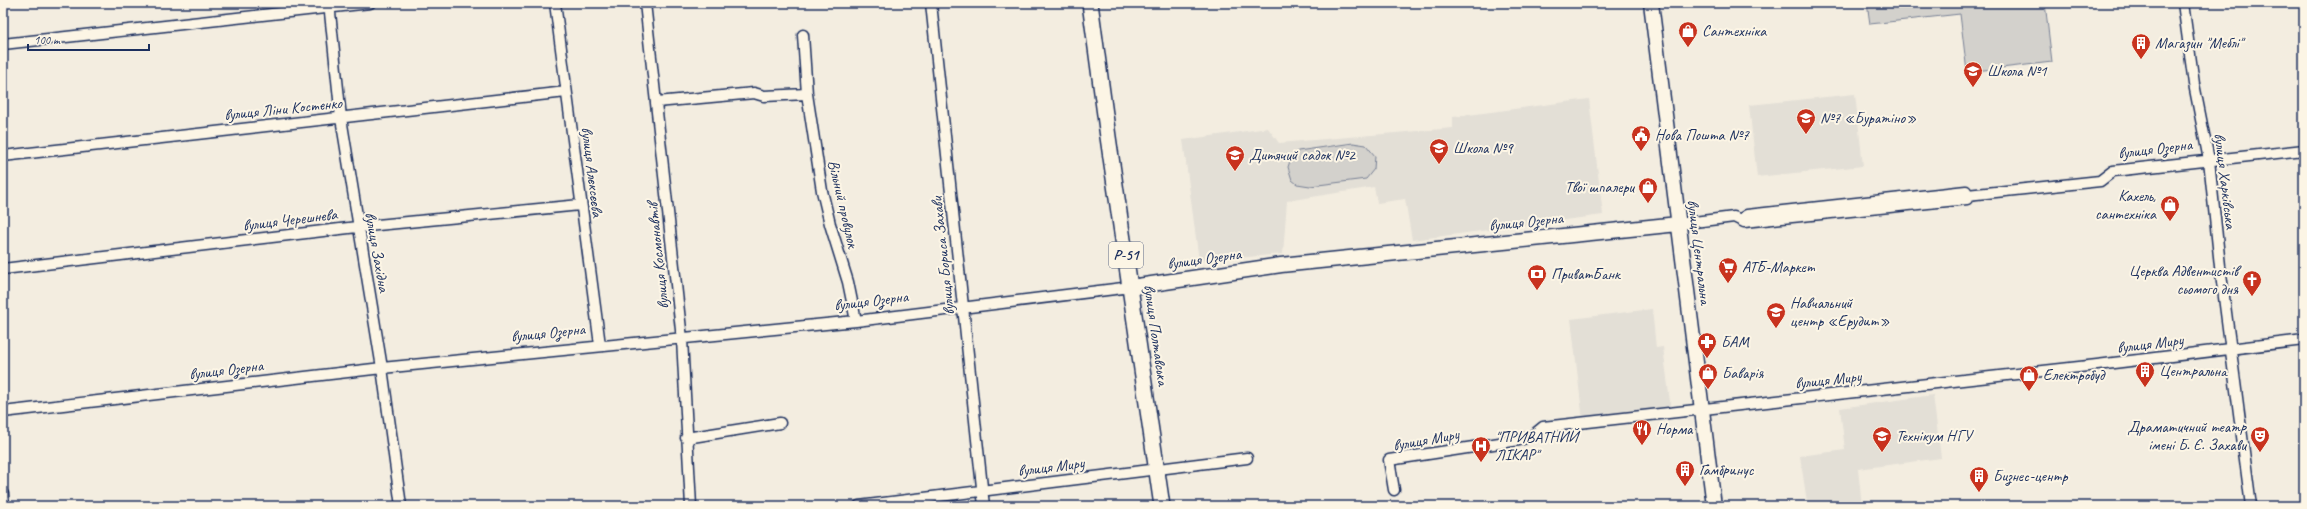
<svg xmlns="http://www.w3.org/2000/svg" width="2307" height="509" font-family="Caveat,sans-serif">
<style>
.built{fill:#e3dfd6}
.green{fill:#d3d1cc;stroke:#778095}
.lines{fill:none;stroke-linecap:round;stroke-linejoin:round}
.street-casing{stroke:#1b2f5e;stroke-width:13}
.secondary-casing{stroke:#1b2f5e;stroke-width:17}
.primary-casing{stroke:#1b2f5e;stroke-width:18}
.street{stroke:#fcf5e5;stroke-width:10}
.secondary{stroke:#fcf5e5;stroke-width:14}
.primary{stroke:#fcf5e5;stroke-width:15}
.labels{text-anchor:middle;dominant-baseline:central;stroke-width:4;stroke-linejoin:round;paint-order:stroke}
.shield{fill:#fcf5e5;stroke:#5e6a86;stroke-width:1}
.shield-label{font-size:15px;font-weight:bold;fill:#1b2f5e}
.poi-label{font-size:16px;fill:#1b2f5e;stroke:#fcf5e5;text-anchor:start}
.street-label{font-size:16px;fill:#1b2f5e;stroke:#fcf5e5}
</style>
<rect width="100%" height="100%" fill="#f3ede0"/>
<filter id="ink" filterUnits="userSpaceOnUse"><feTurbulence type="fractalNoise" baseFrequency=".025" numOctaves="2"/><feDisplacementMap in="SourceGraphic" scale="8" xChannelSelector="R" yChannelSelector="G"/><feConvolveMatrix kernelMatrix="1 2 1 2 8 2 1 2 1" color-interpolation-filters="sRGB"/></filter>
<g filter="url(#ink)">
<path class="built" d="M1855,94L1863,166L1757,177L1749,105Z
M1589,99L1603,215L1412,240L1405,199L1377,203L1374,187L1287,201L1283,254L1199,261L1183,140L1268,128L1279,143L1453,128V117Z
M1652,309L1656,348L1663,347L1671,410L1583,421L1571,319Z
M1933,395L1941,458L1858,469L1862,506H1777L1807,502L1800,456L1845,450L1840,408Z"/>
<path class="green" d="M1867,3H2045L2052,62L1967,72L1960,14L1870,24Z
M1353,143L1366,145L1375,156L1374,169L1366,179L1310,186L1297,184L1292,180L1288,167L1292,155L1298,151Z"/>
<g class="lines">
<defs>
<path id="street" d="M329,3L341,118L382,368L401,506
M555,3L600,345
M645,3L682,339L691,506
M931,3L984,506
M2183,3L2194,84L2209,160L2220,266L2251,506
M803,35L807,94L822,191L830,224L848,282L856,321
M3,44L370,3
M657,102L754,93L764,96L807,94
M3,156L566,92
M1967,195L2100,181L2113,171L2304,150
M1678,224L1734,217L1744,222L1967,199L1966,191L1747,215L1741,219
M3,269L357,227L580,205
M3,412L382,368L856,321L1131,287
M686,438L780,423
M1394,490L1389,460L1519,440L1532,436L1543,427L2097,365L2304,340
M3,494L4,506
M859,506L1247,458"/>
<path id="secondary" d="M1651,3L1714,506
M1131,287L1281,265L1678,224"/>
<path id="primary" d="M1090,3L1108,137L1162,506"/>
</defs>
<use href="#street" class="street-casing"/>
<use href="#secondary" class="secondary-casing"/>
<use href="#primary" class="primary-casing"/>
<use href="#street" class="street"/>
<use href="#secondary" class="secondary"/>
<use href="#primary" class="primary"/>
</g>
</g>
<defs>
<symbol id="shop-pin" viewBox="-11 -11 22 30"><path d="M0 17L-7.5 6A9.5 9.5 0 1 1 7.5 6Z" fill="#c8321e" stroke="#fcf5e5"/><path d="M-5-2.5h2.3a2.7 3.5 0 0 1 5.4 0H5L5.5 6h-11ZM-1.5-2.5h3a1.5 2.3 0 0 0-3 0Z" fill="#fff"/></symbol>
<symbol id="building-pin" viewBox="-11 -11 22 30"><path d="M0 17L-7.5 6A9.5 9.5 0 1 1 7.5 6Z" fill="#c8321e" stroke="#fcf5e5"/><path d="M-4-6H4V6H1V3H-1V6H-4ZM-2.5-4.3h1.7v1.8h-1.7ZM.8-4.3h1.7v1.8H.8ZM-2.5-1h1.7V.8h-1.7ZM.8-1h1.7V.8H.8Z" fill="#fff"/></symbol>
<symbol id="school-pin" viewBox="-11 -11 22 30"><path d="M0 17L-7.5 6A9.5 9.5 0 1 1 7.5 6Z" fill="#c8321e" stroke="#fcf5e5"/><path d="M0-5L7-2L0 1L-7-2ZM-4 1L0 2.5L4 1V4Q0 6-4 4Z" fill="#fff"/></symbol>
<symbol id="civic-pin" viewBox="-11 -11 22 30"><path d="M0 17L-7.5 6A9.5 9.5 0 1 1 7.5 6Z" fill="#c8321e" stroke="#fcf5e5"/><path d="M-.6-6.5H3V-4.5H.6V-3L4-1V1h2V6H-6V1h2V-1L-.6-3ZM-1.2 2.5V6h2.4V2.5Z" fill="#fff"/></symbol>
<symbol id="supermarket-pin" viewBox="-11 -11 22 30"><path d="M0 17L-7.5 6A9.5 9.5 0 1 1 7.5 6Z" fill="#c8321e" stroke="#fcf5e5"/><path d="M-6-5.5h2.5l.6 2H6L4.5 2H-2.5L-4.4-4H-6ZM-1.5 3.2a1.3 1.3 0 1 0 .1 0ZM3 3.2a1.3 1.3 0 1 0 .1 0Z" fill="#fff"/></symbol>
<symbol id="bank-pin" viewBox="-11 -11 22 30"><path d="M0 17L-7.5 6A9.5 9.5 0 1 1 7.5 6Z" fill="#c8321e" stroke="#fcf5e5"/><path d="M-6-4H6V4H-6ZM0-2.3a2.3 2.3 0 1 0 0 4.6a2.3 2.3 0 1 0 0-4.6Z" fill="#fff"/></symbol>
<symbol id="church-pin" viewBox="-11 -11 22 30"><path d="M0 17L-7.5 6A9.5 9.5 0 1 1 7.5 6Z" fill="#c8321e" stroke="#fcf5e5"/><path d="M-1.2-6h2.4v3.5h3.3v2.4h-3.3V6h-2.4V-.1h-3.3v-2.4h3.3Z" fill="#fff"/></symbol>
<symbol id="pharmacy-pin" viewBox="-11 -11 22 30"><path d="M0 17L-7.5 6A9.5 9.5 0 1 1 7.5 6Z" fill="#c8321e" stroke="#fcf5e5"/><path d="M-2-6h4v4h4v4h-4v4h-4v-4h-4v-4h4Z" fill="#fff"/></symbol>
<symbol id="restaurant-pin" viewBox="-11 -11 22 30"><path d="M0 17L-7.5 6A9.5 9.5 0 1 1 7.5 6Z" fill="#c8321e" stroke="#fcf5e5"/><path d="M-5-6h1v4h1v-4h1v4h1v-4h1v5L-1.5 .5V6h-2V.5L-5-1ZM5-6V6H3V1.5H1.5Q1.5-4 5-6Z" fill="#fff"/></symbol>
<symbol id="university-pin" viewBox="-11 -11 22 30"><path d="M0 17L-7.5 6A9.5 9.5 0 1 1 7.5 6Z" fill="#c8321e" stroke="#fcf5e5"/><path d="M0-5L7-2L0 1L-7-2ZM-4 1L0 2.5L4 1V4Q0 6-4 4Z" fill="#fff"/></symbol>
<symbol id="theatre-pin" viewBox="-11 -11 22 30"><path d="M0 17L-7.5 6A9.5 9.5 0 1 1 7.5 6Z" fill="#c8321e" stroke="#fcf5e5"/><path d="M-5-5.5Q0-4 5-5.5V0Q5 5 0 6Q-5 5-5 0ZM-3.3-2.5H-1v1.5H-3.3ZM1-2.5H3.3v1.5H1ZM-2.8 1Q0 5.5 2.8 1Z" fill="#fff"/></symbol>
<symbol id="hospital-pin" viewBox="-11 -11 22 30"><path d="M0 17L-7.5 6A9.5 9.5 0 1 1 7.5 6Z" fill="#c8321e" stroke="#fcf5e5"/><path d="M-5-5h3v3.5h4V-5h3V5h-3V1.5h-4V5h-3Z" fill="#fff"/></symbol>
</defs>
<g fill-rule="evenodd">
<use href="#shop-pin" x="1677" y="20" width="22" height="30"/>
<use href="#building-pin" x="2130" y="32" width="22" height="30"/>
<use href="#school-pin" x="1962" y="60" width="22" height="30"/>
<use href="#school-pin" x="1795" y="107" width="22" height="30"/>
<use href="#civic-pin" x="1630" y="124" width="22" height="30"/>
<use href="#school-pin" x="1428" y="137" width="22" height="30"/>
<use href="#school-pin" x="1224" y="144" width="22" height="30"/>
<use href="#shop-pin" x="1637" y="176" width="22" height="30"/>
<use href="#shop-pin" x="2159" y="194" width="22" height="30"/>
<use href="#supermarket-pin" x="1717" y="256" width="22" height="30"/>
<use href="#bank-pin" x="1526" y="263" width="22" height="30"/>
<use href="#church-pin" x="2241" y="269" width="22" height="30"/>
<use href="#school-pin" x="1765" y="301" width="22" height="30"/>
<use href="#pharmacy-pin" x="1696" y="331" width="22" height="30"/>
<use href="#building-pin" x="2134" y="360" width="22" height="30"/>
<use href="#shop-pin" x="1697" y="362" width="22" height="30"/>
<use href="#shop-pin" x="2018" y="364" width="22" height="30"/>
<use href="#restaurant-pin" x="1631" y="418" width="22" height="30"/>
<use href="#university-pin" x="1871" y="425" width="22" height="30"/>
<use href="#theatre-pin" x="2249" y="425" width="22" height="30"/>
<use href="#hospital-pin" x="1470" y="435" width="22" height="30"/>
<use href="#building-pin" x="1674" y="459" width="22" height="30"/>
<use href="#building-pin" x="1968" y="465" width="22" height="30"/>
</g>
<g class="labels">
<rect class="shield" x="1109" y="242" width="34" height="26" rx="3"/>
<g class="shield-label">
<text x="1126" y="255">Р-51</text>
</g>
<g class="poi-label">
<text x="1702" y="31">Сантехніка</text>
<text x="2155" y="43">Магазин "Меблі"</text>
<text x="1987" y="71">Школа №1</text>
<text x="1820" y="118">№7 «Буратіно»</text>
<text x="1655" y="135">Нова Пошта №7</text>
<text x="1453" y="148">Школа №9</text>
<text x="1249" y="155">Дитячий садок №2</text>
<text x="1634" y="187" text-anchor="end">Твої шпалери</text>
<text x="2156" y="196" text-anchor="end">Кахель,<tspan x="2156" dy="18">сантехніка</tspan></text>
<text x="1742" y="267">АТБ-Маркет</text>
<text x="2238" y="271" text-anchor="end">Церква Адвентистів<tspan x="2238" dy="18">сьомого дня</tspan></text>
<text x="1551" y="274">ПриватБанк</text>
<text x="1790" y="303">Навчальний<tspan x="1790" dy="18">центр «Ерудит»</tspan></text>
<text x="1721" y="342">БАМ</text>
<text x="2159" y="371">Центральна</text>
<text x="1722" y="373">Баварія</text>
<text x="2043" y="375">Електробуд</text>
<text x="2246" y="427" text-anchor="end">Драматичний театр<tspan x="2246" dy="18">імені Б. Є. Захави</tspan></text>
<text x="1656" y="429">Норма</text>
<text x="1896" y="436">Технікум НГУ</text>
<text x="1495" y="437">"ПРИВАТНИЙ<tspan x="1495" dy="18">ЛІКАР"</tspan></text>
<text x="1699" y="470">Гамбринус</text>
<text x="1993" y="476">Бизнес-центр</text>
</g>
<g class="street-label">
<text transform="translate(283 109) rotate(-6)">вулиця Ліни Костенко</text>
<text transform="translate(2155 149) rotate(-7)">вулиця Озерна</text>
<text transform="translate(592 172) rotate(83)">вулиця Алєксєєва</text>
<text transform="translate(2225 181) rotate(83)">вулиця Харківська</text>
<text transform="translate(843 204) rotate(77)">Вільний провулок</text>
<text transform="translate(290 220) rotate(-7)">вулиця Черешнева</text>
<text transform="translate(1526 222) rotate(-6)">вулиця Озерна</text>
<text transform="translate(377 252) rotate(80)">вулиця Західна</text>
<text transform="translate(1699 252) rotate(83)">вулиця Центральна</text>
<text transform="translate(658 256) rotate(-96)">вулиця Космонавтів</text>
<text transform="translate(943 256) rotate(-96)">вулиця Бориса Захави</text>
<text transform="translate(1204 259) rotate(-8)">вулиця Озерна</text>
<text transform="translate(871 301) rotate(-7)">вулиця Озерна</text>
<text transform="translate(548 333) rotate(-6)">вулиця Озерна</text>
<text transform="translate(1156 335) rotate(82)">вулиця Полтавська</text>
<text transform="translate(2150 344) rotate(-7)">вулиця Миру</text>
<text transform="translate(226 370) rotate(-7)">вулиця Озерна</text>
<text transform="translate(1828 380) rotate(-6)">вулиця Миру</text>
<text transform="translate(1426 440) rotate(-10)">вулиця Миру</text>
<text transform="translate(1051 467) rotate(-7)">вулиця Миру</text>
</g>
</g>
<rect width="2307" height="509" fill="none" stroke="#fcf5e5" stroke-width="16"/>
<rect x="8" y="8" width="2291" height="493" fill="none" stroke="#1b2f5e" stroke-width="1.5" filter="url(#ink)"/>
<path d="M28 44v6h121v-6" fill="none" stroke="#1b2f5e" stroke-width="2"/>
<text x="34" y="44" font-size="12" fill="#1b2f5e" stroke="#fcf5e5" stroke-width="3" paint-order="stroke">100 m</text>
</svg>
